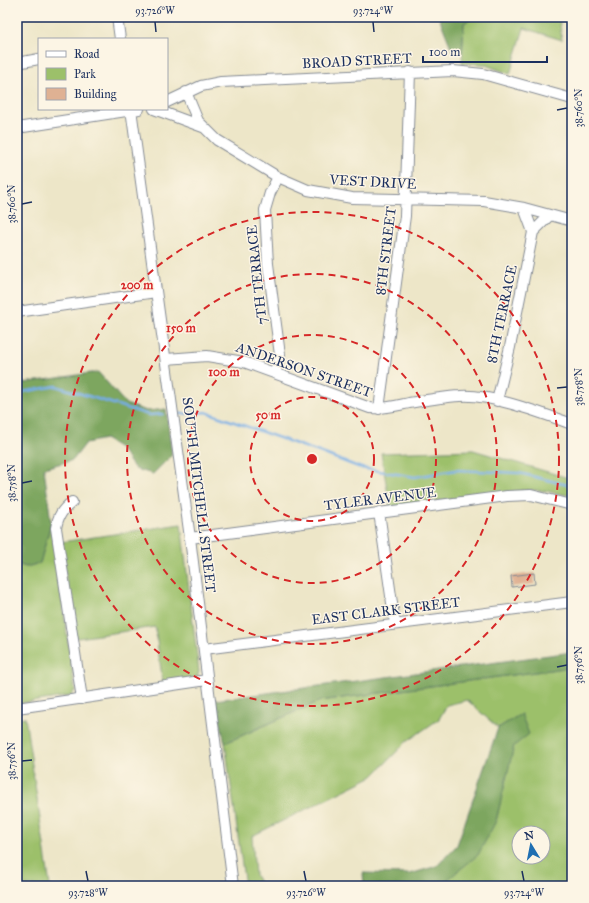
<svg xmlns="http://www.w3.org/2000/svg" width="589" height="903" font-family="'IM FELL Great Primer',serif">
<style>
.green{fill:#9cc06a;stroke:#5c7864;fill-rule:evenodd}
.forest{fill:#7da65e;stroke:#4c6a5e}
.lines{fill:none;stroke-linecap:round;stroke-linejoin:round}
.stream{stroke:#76ade5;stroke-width:2.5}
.building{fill:#dfb193}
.minor-casing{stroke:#848a93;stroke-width:12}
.minor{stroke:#fff;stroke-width:10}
.ticks{fill:none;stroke:#1b2f5e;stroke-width:1.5}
.ring{fill:none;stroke:#d62828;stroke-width:2;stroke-dasharray:7 5}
.labels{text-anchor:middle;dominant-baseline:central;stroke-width:3;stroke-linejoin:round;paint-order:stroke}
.street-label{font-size:14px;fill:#1b2f5e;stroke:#fcf5e5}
.centre{fill:#d62828;stroke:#fcf5e5;stroke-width:2}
.ring-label{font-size:12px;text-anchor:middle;font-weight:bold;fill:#d62828;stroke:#fcf5e5;stroke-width:3;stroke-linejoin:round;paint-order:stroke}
.neatline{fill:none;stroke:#1b2f5e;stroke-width:1.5}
.ticks-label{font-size:10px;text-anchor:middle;fill:#1b2f5e}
</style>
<rect width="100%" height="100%" fill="#fcf5e5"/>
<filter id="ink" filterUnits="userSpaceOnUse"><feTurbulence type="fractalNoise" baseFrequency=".025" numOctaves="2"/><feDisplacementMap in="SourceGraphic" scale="8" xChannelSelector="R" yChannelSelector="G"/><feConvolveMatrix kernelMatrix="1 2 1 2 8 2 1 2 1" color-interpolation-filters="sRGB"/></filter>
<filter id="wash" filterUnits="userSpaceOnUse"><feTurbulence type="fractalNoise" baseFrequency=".012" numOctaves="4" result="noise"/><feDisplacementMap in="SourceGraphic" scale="16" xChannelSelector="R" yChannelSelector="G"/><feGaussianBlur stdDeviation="0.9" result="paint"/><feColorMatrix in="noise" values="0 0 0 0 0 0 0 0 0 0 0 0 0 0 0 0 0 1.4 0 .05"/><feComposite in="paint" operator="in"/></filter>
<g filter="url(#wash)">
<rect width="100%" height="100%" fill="#ede6c8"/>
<path class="green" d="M474,17H559L562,40L524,28L510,74L483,64L462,63L464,23Z
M473,450L572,479V496L546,491L531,490L390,507L381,453Z
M51,523L75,690L71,696L17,704V564L26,567L40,563Z
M181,524L199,672L197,677L163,684L155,627L78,638L74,636L61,542Z
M572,667V886H436L442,884L496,821L521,714L498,728L467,700L447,705L439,719L406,742L373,776L252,836L255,875L261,886H245L225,743L320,701ZM519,833H543V857H519Z
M25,717L50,886H17V718Z"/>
<path class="forest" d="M439,17H474L464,23L462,52L452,50Z
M98,372L126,404L147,411L166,409L172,455L153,474L135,469L120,448L105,439L86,443L73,460L44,468L51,523L40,563L26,567L17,564V384Z
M572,652V667L320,701L225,743L215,700Z
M521,714L529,734L514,746L496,821L478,855L442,884L436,886H364L363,873L410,874L437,866L457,845L498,728Z"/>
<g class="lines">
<path class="stream" d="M17,393L56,386L149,415L163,414
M180,414L206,412L319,452L361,468L415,477L456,470L519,473L572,486"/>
</g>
<g id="blocks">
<path class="building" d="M534,573L535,584L512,587L511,576Z"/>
</g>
</g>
<g filter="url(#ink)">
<use href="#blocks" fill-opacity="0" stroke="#848a93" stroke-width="1"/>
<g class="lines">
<defs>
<path id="minor" d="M117,17L120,39
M17,63L39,59
M186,92L198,121L217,140L278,177L308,190L352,198L484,201L524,208L572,221
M167,102L201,86L221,82L453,71L483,74L572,99
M131,109L190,538L233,886
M154,109L203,127
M17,128L139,109
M533,232L550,215
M17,312L156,292
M166,359L207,356L244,362L370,408C384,409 395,406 409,403C426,400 443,397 460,396C488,393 544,414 572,424
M275,373L280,355L268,264L265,210L270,193L278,177
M497,401L510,347L533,232L524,208
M379,409L405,216L410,72
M72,502C62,510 58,516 56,528L82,699
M379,512L395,624
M190,538L507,496L531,495L572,505
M204,649L572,602
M17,708L207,680"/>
</defs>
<use href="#minor" class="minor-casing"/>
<use href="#minor" class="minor"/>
</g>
</g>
<path class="ticks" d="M155,22L156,32M373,22L374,32M557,110L567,108M22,204L32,202M557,388L567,387M22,483L32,481M557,667L567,665M22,761L32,760M86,871L88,881M304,871L306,881M522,871L524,881"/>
<g class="ring">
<circle cx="312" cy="459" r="62"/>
<circle cx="312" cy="459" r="124"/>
<circle cx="312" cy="459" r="185"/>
<circle cx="312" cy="459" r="247"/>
</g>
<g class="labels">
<g class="street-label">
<text transform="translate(357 61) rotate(-3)">BROAD STREET</text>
<text transform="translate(373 182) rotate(3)">VEST DRIVE</text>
<text transform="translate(386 251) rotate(-83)">8TH STREET</text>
<text transform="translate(257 275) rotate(-96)">7TH TERRACE</text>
<text transform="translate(502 314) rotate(-78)">8TH TERRACE</text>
<text transform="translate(304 370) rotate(19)">ANDERSON STREET</text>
<text transform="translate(199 495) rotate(83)">SOUTH MITCHELL STREET</text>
<text transform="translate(380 499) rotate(-7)">TYLER AVENUE</text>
<text transform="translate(386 611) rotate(-7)">EAST CLARK STREET</text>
</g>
</g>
<circle cx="312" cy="459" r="6" class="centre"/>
<g class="ring-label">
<text x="137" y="289">200 m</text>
<text x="181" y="332">150 m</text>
<text x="224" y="376">100 m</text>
<text x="268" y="419">50 m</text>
</g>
<rect width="589" height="903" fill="none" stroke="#fcf5e5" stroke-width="44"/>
<rect x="38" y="38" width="130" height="72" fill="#fcf5e5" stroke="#a2a6af"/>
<rect x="46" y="51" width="20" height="6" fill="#ffffff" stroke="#a2a6af"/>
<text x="74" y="58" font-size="12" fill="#1b2f5e">Road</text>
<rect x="46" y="68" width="20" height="12" fill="#9cc06a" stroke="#a2a6af"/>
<text x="74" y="78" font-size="12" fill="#1b2f5e">Park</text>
<rect x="46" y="88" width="20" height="12" fill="#dfb193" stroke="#a2a6af"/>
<text x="74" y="98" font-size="12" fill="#1b2f5e">Building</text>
<g transform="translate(531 845) rotate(350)"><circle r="19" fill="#fcf5e5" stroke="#a2a6af"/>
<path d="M0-3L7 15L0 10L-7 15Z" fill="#1f6fb2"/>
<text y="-6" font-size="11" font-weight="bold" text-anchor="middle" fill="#1b2f5e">N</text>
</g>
<path d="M423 56v6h124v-6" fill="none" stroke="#1b2f5e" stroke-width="2"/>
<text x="429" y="56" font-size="12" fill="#1b2f5e" stroke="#fcf5e5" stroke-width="3" paint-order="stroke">100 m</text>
<rect x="22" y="22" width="545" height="859" class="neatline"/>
<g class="ticks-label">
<text x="155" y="14">93.726°W</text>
<text x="373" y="14">93.724°W</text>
<text transform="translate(578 108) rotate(-90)" y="4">38.760°N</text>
<text transform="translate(11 204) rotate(-90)" y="4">38.760°N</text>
<text transform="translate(578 387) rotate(-90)" y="4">38.758°N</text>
<text transform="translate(11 483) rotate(-90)" y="4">38.758°N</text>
<text transform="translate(578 665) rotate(-90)" y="4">38.756°N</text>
<text transform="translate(11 761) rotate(-90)" y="4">38.756°N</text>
<text x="88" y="896">93.728°W</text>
<text x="306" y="896">93.726°W</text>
<text x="524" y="896">93.724°W</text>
</g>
</svg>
